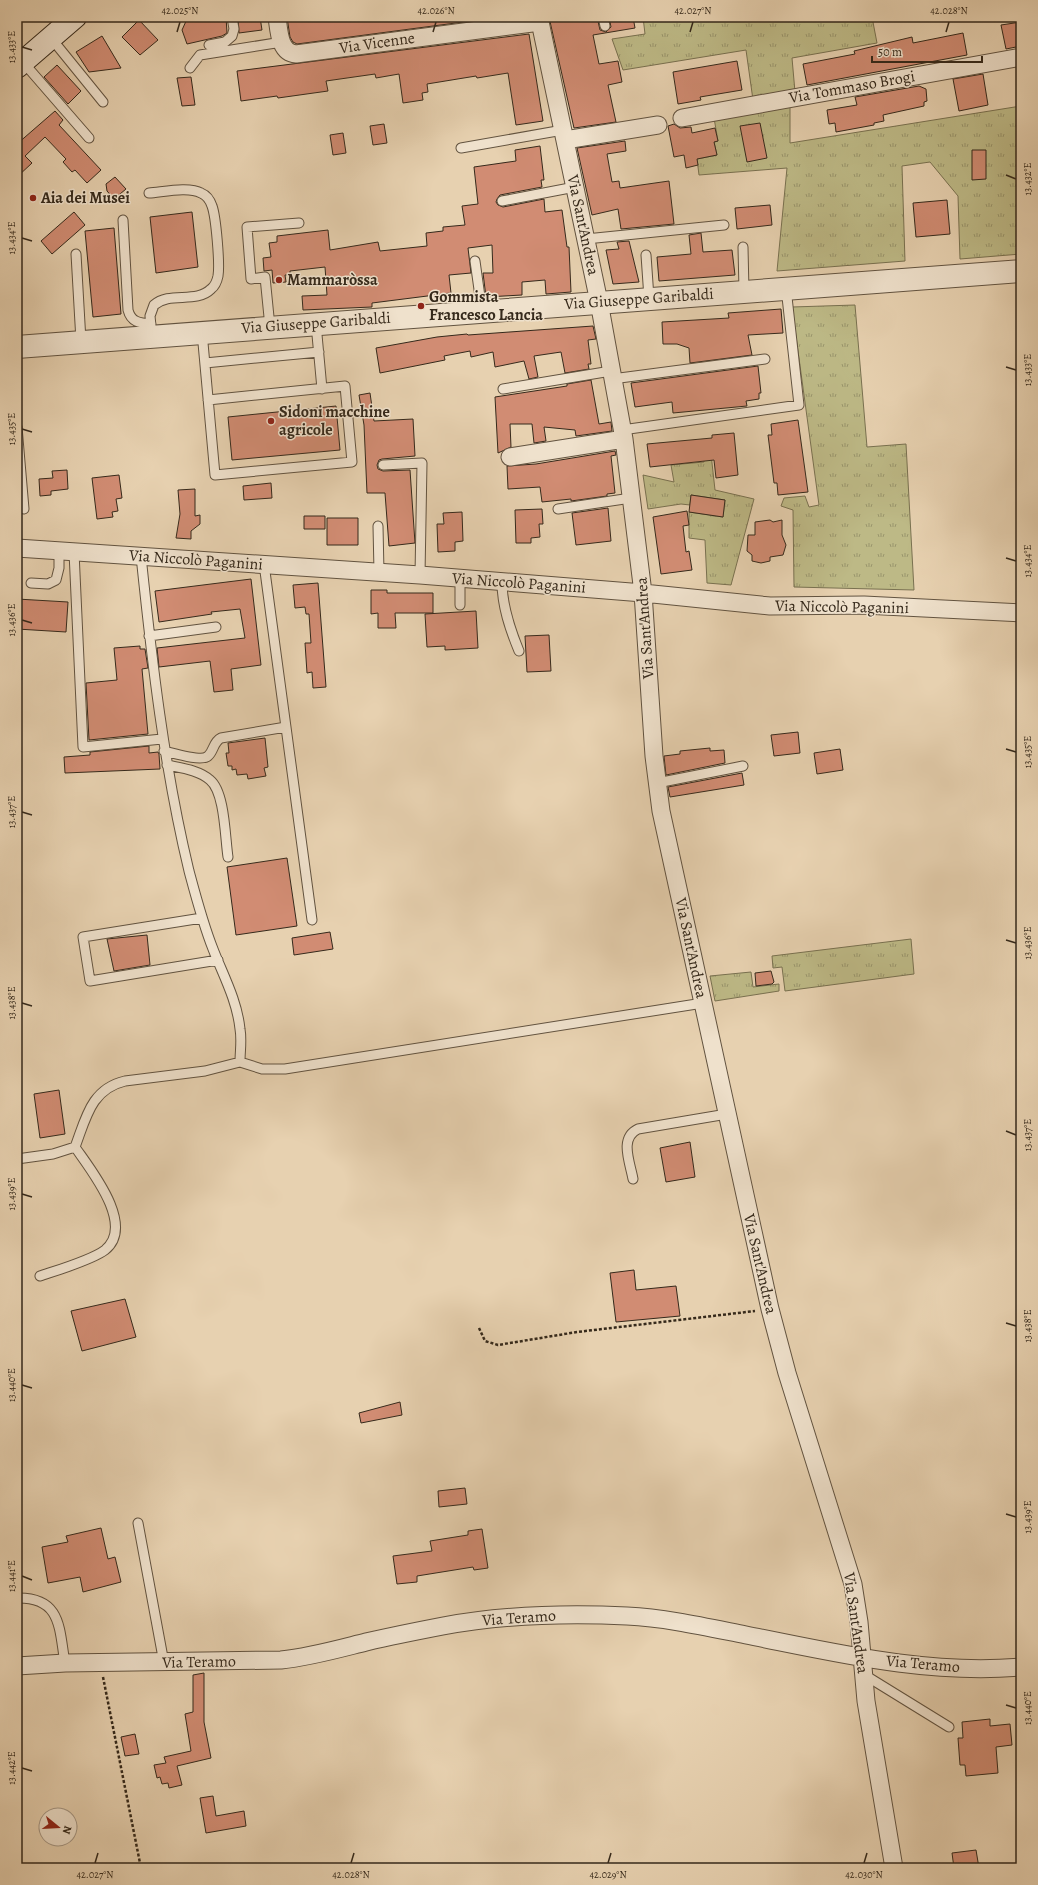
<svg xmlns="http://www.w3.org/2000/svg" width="1038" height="1885" font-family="Alegreya,serif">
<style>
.grass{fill:url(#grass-tufts);stroke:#797150}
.building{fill:#d18c73;stroke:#35291b}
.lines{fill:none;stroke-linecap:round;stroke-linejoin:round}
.service-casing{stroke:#625340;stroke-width:11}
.minor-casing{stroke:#625340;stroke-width:19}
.tertiary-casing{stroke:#625340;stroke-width:24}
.secondary-casing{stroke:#35291b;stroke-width:24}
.path{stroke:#35291b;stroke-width:2.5;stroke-dasharray:3 2;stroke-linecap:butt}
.service{stroke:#efe1cc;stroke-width:9}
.minor{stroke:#efe1cc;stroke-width:17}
.tertiary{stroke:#efe1cc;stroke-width:22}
.secondary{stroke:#efe1cc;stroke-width:22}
.ticks{fill:none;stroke:#35291b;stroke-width:1.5}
.poi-dot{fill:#8f2418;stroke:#efe1cc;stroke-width:1.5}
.labels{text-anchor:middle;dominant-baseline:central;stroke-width:3;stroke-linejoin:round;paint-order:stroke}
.street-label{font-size:16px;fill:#35291b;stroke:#efe1cc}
.poi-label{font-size:16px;font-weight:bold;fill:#35291b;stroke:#efe1cc;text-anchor:start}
.neatline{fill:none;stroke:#35291b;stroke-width:1.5}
.ticks-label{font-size:10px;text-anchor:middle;fill:#35291b}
</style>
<defs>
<pattern id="grass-tufts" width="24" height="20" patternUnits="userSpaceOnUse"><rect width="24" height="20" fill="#bdb986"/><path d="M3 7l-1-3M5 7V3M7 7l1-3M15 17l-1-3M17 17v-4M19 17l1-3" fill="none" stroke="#9a966d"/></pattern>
</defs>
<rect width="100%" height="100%" fill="#e7d1b0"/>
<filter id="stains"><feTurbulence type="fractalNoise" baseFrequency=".005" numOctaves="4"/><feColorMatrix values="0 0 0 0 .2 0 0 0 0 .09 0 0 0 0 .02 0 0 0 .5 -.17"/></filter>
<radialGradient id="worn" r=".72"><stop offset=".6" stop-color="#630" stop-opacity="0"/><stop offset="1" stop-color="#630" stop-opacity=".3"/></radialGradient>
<path class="grass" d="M643,17H872L877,43L792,58L795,92L753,100L746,50L623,70L612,39L645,34Z
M790,105V143L1021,106V254L960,259L958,196L930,162L902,166L905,261L777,271L787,168L699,175L697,159L717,155L714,142L718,141L714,118Z
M855,305L867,447L906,444L914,590L794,587L793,510L781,506L784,498L805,496L809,507L819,505L792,307Z
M703,454H711L715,490L754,499L731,585L707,583L705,540L689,538V512L723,517L725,500L691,495L690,505L681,504L648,509L643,475L674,482L671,465L704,462Z
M911,939L914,974L785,991L782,967L773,968L772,956Z
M751,972L753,987L779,984V991L715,1001L710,976Z"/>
<path class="building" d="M202,17H226L227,33L222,36L187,44L182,30L187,19Z
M238,17H260L262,30L239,33Z
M287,17H501L297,44L293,42L290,37Z
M549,17H597L600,30L606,32L611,27L609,17H633L635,28L593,35L599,64L618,61L622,82L608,85L616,122L574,128Z
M139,20L158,40L140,55L122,37Z
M1021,22V46L1006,49L1001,25Z
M963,33L967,55L807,85L803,64L855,54L854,51L912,37L913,43Z
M529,34L543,121L516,125L508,73L477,78L476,76L427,84L428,92L422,93L423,100L403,103L399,74L376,78L375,74L326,81L328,91L278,98L277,96L241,101L237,71Z
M102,36L121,68L89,72L76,52Z
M737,61L742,90L700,97L701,100L678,104L673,72Z
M57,65L81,91L68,104L44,77Z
M983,74L988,105L959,111L953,79Z
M191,77L195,105L182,106L177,78Z
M919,86L926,89L927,101L924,102V106L883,115L884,121L874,123V125L836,132L835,123L829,124L827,110L857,105L855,97Z
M55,111L63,120L59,125L101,170L87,183L75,170L72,172L63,162L66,159L45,137L25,156L32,163L17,177V144Z
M760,123L767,158L747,162L740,126Z
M384,124L387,143L373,145L370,126Z
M674,124L680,128L691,127L692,133L715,128L718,141L714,142L717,155L697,159L698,165L686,168L684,155L674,157L668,126Z
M343,133L346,153L333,155L330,135Z
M625,141L626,151L607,154L612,182L619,181L620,188L669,181L674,224L621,229L618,209L592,215L577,148Z
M540,146L544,180H541L542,187L500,195L497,199L496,202L498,205L503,207L544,199L545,212L562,210L567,247H569L571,292L546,294L545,280L522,282V295L486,297L483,273H493L492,245L468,248L471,273L449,275L451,293L372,303V307L303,310L302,296L327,295L325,267L290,271V275H285L286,282L273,283L272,270L264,271L263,258L271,257L269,243L277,242V236L328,230L330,250L378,242L380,251L427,246L426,233L443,231V227L465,225L462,206L478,204L474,167L516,161L515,150Z
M972,150H986V179L972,180Z
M115,177L126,189L114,199L107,191L106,184Z
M947,200L950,234L916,237L913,203Z
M770,205L772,225L737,229L735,208Z
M74,212L85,225L52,254L41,241Z
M192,212L198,267L156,273L150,217Z
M114,228L121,314L93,317L85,231Z
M701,233L703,252L732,250L735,275L659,281L657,257L691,254L689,235Z
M629,241L639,282L613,284L606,250L619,249L617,242Z
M781,309L783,333L748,335L752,355L690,363L689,348L677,344H663L662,322L729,318L728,313Z
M593,326L596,339L588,340L591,364H588L589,369L565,373L561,352L534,356L538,377L529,379L524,361L495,367L493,352L471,357L470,351L444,356L445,360L380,373L376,348L437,337L467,334L468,335Z
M758,366L761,393H759V399L746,401L747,406L673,413L672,402L635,407L631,383Z
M591,380L599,424L611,422L612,431L576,436L575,430L544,427L546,441L534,443L532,424H510L511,447L498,453L495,397L567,386V384Z
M370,393L374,421L413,419L415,456L382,459L379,460L377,465L378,469L383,471L410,470L415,543L389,546L385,493H367L364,425L359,395Z
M336,406L340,450L232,460L228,417Z
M798,420L808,492L778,495L777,483H774L768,435H772L771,424Z
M734,433L738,475L716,478L714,460L650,467L647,444L712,438V435Z
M615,451L616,455L611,456L615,493L607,494V496L571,501V499L542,502L540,487L508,489L507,466L536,464Z
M67,470L68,489L51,491V495L40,496L39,479L53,478L52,471Z
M119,475L122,498L116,499L118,511L112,512L113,517L97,519L92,478Z
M271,483L272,498L244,500L243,486Z
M195,489V516L200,515V524L191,531V539L176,538L180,514L178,490Z
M691,495L725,500L723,517L689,512Z
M608,508L611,541L576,545L572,513Z
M542,509L543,524H539L540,537L531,538V543H516L515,510Z
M687,511L689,525L683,526L686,552L689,551L692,570L661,574L653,517Z
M462,512L463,541L455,542V551L438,552L437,524H444L443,513Z
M304,516H325V529H304Z
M327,518H358V545H327Z
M770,520L773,522L782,520V535L786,545L783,555L770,557V561L761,563L752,561V555L747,551L748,535H755V522Z
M251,579L261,665L231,669L233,690L214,692L210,661L159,667L157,648L245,638L240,609L211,612L212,614L159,622L155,591Z
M318,583L326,687L313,688L312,672L307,673L305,643H311L309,614H306L305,607L295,608L293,585Z
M371,590H387V593H433V613H395L396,628H378V613L371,614Z
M17,599L68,602L66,632L17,629Z
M476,611L478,648L445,650V646L427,647L425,614Z
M549,635L551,671L527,672L525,636Z
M140,646V649H145L148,668L142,669L148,734L89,740L86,683L117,680L114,648Z
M798,732L800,753L774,756L771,735Z
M265,738L268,767L264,768L266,776L248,779L247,774L237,775L236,769L232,770V766H228L226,753H229L228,743Z
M149,746V753L158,752L159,754L160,769L65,773L64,757L90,755V752Z
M710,748V751L724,750L725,763L666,775L664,756L680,754V751Z
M840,749L843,770L817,774L814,753Z
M742,773L744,785L670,797L668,787Z
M287,858L297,926L236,935L227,867Z
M330,932L333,949L294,955L292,938Z
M147,935L150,965L114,971L107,939Z
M771,971L774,982L772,984L756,986L755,973Z
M59,1090L65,1134L40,1138L34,1094Z
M690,1142L695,1177L666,1182L660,1148Z
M634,1270L636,1290L676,1286L680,1316L616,1322L610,1273Z
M125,1299L136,1337L82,1351L71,1311Z
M400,1402L402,1415L361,1423L359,1413Z
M465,1488L467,1504L439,1507L438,1491Z
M101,1528L108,1559L115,1557L121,1582L83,1592L80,1577L48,1583L42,1547L68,1542L66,1536Z
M482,1529L488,1568L474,1570L473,1567L417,1576V1582L397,1584L393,1556L432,1551L430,1541L468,1535V1531Z
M204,1673V1722L211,1758L177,1766L182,1785L169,1788L168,1783L162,1784L160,1777L157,1778L154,1765L166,1763L164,1757L191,1751L185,1714L193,1712V1675Z
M990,1719V1726L1010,1724L1012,1745L996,1747L998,1773L966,1776L965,1765H960L958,1738H963L962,1722Z
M135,1734L139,1754L125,1756L121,1737Z
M213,1796L216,1816L244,1811L246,1826L206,1833L200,1798Z
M976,1850L979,1868H954L952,1853Z"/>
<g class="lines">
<defs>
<path id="service" d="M603,17L605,26
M51,38L103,102
M209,45L225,42L232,36L234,29L232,17
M23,62L89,138
M190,68L200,55L282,42
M461,148L563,130
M149,193C163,192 189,186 201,193C206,195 210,200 212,206C216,217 220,264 218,276C217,281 215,286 211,289C196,304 170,291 154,305L150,316L152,336
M502,201L575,187
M123,220L128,310C131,322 139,323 151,324
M586,239L724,225
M743,247L744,291
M76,254L81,341
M646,255L649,298
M475,261L482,311
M316,324L322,389
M270,327L265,277L251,279L247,227L299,223
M202,332C206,380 211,427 215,475L352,462L345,386L208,400
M205,363L319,352
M612,379L765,359
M503,389L611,371
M17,427L24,509
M622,430L799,405L786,288
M383,465L422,463L420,575
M558,509L631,498
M378,526L379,572
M74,552L83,747L162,739
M141,556C152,662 164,767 189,871C196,897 203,924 213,949C223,975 237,1000 240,1029C242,1040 240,1051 240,1062L262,1069H285L703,1003
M264,564L312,920
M502,582C502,606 510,629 519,651
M31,583L48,584L56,580L59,568V551
M460,605V579
M149,636L216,627
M164,751C173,753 202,762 208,756C214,751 213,742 221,738L286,727
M167,765C181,768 199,770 210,780C225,792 225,838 228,857
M657,783L743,766
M202,918L83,937L90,981L218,960
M17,1159L53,1154L75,1147C86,1118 91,1089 125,1081L205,1071L240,1062
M633,1179C630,1162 619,1138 638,1129L727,1114
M40,1276C58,1270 92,1260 105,1250C136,1225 90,1169 75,1147
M138,1523L164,1663
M17,1598C62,1597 59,1629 65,1663
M863,1674L949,1727"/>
<path id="minor" d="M277,17C279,30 279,53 296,54L540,22
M539,17L599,302L624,439L643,593L654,756L661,811L770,1309L787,1373L853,1584L859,1622L866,1701L894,1868
M682,118L1021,57
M565,140L658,125
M510,457L624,439
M17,548L420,575L643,593L770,606L864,605L1021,613
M17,1666L65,1663L281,1660C310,1657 338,1649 366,1642C392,1636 417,1631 443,1626C503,1615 566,1613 627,1616C667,1618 706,1627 746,1635C837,1653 927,1675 1021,1667"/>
<path id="tertiary" d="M17,347L1021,271"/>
<path id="secondary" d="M17,67L75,17"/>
</defs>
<use href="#service" class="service-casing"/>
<use href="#minor" class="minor-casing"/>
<use href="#tertiary" class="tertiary-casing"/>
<use href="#secondary" class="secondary-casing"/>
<path class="path" d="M479,1328L485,1341L498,1345L577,1332L755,1311
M103,1677L141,1868"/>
<use href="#service" class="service"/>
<use href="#minor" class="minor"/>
<use href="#tertiary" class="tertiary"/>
<use href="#secondary" class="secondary"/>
</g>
<path class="ticks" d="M177,32L180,22M433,32L436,22M690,32L693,22M946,32L949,22M22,47L32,50M1006,175L1016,179M22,238L32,241M1006,367L1016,370M22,429L32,432M1006,558L1016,561M22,620L32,623M1006,749L1016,752M22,812L32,815M1006,940L1016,943M22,1003L32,1006M1006,1131L1016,1135M22,1194L32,1197M1006,1323L1016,1326M22,1385L32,1388M1006,1514L1016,1517M22,1576L32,1580M1006,1705L1016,1708M22,1768L32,1771M95,1863L98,1853M351,1863L354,1853M608,1863L611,1853M864,1863L867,1853"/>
<g class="poi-dot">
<circle cx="33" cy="198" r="4"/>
<circle cx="279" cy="280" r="4"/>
<circle cx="421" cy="306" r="4"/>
<circle cx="271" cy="421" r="4"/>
</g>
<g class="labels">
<g class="street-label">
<text transform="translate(377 43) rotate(-8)">Via Vicenne</text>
<text transform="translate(852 87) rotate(-10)">Via Tommaso Brogi</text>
<text transform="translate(583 225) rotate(78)">Via Sant'Andrea</text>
<text transform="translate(639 299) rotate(-4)">Via Giuseppe Garibaldi</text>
<text transform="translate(316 323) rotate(-4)">Via Giuseppe Garibaldi</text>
<text transform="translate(196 560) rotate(4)">Via Niccolò Paganini</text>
<text transform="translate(519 583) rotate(4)">Via Niccolò Paganini</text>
<text transform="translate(842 607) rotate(1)">Via Niccolò Paganini</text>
<text transform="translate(645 628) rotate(-94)">Via Sant'Andrea</text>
<text transform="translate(691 948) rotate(78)">Via Sant'Andrea</text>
<text transform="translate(760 1264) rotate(77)">Via Sant'Andrea</text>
<text transform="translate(519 1618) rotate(-4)">Via Teramo</text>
<text transform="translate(856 1623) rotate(82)">Via Sant'Andrea</text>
<text transform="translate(199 1662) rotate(-1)">Via Teramo</text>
<text transform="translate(923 1664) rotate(5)">Via Teramo</text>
</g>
<g class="poi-label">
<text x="41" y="198">Aia dei Musei</text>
<text x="287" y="280">Mammaròssa</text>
<text x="429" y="297">Gommista<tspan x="429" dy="18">Francesco Lancia</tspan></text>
<text x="279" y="412">Sidoni macchine<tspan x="279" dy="18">agricole</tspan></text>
</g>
</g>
<rect width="1038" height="1885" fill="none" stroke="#e7d1b0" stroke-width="44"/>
<g transform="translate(58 1827) rotate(108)"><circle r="19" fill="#efe1cc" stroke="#a59785"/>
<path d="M0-3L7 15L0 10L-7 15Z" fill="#8f2418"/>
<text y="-6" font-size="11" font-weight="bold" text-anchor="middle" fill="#35291b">N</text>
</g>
<path d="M872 56v6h110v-6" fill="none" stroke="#35291b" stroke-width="2"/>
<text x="878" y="56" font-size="12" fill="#35291b" stroke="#efe1cc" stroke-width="3" paint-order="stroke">50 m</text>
<rect x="22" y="22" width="994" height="1841" class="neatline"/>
<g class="ticks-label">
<text x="180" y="14">42.025°N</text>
<text x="436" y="14">42.026°N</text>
<text x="693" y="14">42.027°N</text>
<text x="949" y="14">42.028°N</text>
<text transform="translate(11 47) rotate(-90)" y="4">13.433°E</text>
<text transform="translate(1027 179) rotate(-90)" y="4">13.432°E</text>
<text transform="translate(11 238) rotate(-90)" y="4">13.434°E</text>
<text transform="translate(1027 370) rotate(-90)" y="4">13.433°E</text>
<text transform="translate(11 429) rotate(-90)" y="4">13.435°E</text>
<text transform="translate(1027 561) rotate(-90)" y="4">13.434°E</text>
<text transform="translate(11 620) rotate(-90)" y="4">13.436°E</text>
<text transform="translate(1027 752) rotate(-90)" y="4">13.435°E</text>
<text transform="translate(11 812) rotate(-90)" y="4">13.437°E</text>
<text transform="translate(1027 943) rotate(-90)" y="4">13.436°E</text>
<text transform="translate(11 1003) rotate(-90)" y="4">13.438°E</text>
<text transform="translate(1027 1135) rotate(-90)" y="4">13.437°E</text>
<text transform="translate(11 1194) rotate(-90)" y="4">13.439°E</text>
<text transform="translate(1027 1326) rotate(-90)" y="4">13.438°E</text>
<text transform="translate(11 1385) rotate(-90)" y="4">13.440°E</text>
<text transform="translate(1027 1517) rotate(-90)" y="4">13.439°E</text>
<text transform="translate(11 1576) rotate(-90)" y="4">13.441°E</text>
<text transform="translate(1027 1708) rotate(-90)" y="4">13.440°E</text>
<text transform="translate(11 1768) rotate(-90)" y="4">13.442°E</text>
<text x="95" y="1878">42.027°N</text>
<text x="351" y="1878">42.028°N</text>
<text x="608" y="1878">42.029°N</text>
<text x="864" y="1878">42.030°N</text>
</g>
<rect width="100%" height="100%" filter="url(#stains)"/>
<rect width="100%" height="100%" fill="url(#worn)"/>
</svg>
